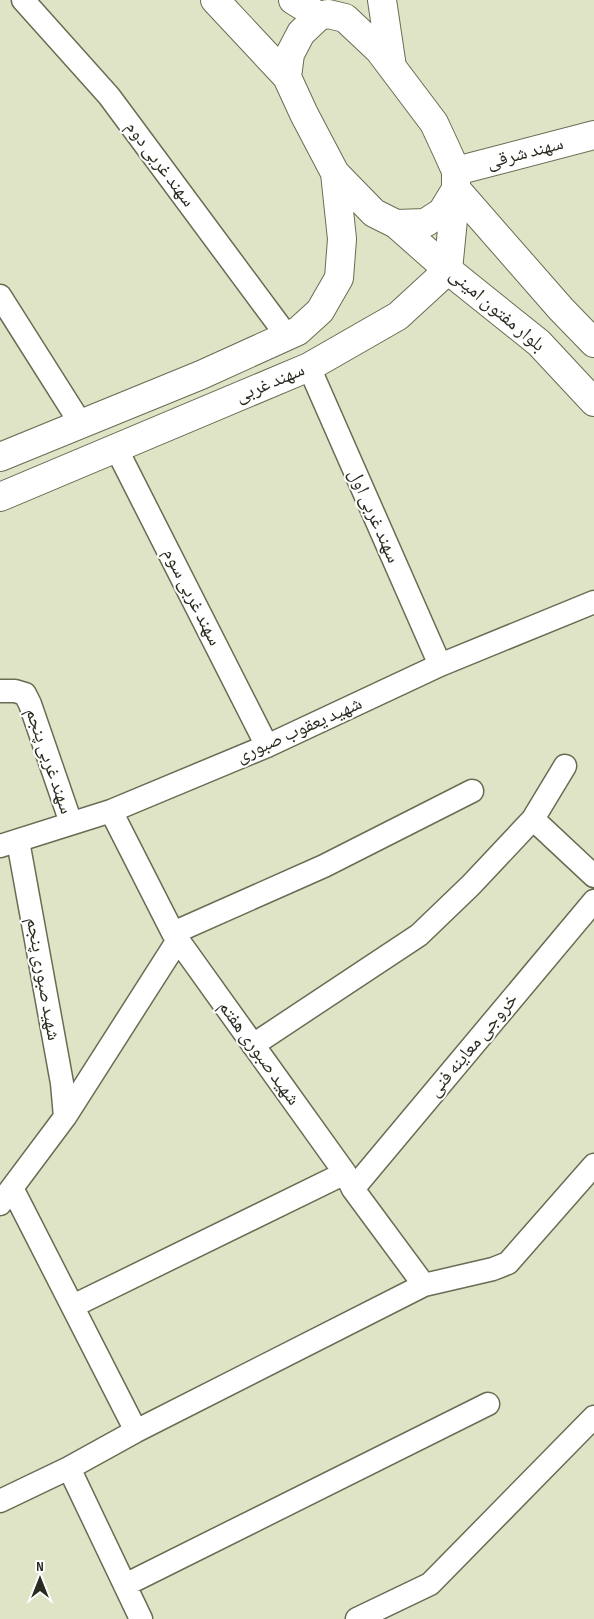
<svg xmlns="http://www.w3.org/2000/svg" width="594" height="1619" font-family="'Sofia Sans Condensed','Noto Naskh Arabic',sans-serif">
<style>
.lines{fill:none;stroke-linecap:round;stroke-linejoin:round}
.street-casing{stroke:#686c52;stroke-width:25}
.secondary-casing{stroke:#686c52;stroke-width:30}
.primary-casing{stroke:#686c52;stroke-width:30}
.street{stroke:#fff;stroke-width:22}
.secondary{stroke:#fff;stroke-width:28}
.primary{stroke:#fff;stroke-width:28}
.labels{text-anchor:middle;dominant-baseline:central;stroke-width:4;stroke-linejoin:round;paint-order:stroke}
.street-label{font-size:19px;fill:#2b2c21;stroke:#fff}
</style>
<rect width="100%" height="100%" fill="#e0e4c7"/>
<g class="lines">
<defs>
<path id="street" d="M23,0L109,96L287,336
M0,296L81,424
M309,367L440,665
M116,448L267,746
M0,691H15L25,694L30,704L71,823
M565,766L533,819L594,876
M111,811L173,933L345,1173L353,1189L424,1285
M18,841L62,1083L65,1117
M0,846L111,811L267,746L440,665L594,602
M173,933L324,866L472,791
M253,1045L419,935L471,885L533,819
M12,1188L136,1431
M353,1189L594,901
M0,1204L65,1117L178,940
M73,1306L345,1173
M69,1468L141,1619
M0,1501L69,1468L136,1431L424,1285L493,1269L508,1263L594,1165
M125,1585L488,1404
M357,1619L430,1584L594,1417"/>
<path id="secondary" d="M456,171L594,135
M456,189L561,309L594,343
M396,224L448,270L539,343L594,402"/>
<path id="primary" d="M215,0L287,77
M293,0L319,16
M382,0L392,67
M328,14L345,18L379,50L434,123L447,151L456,171V189L442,212L425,223L396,224L374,213L335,173L304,114L287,77L290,54L301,33L319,16Z
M0,457L201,375L298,331L320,311L339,278L342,239L335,173
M0,497L309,367L398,316L448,270L456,189"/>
</defs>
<use href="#street" class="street-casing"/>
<use href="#secondary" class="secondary-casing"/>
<use href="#primary" class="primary-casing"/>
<use href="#street" class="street"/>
<use href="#secondary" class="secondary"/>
<use href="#primary" class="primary"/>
</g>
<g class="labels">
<g class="street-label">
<text transform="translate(525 153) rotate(-15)">سهند شرقی</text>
<text transform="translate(160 164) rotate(53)">سهند غربی دوم</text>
<text transform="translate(497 310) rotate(40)">بلوار مفتون امینی</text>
<text transform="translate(270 383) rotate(-23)">سهند غربی</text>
<text transform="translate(374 516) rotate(66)">سهند غربی اول</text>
<text transform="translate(192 597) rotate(63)">سهند غربی سوم</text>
<text transform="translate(299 730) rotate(-24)">شهید یعقوب صبوری</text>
<text transform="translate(49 761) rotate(71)">سهند غربی پنجم</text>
<text transform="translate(43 979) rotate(80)">شهید صبوری پنجم</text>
<text transform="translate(473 1045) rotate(-50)">خروجی معاینه فنی</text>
<text transform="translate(259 1053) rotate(54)">شهید صبوری هفتم</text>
</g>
</g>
<g transform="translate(40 1579)" stroke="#ffffff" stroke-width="4" paint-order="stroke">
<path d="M0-4L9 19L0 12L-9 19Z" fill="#2b2c21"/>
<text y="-8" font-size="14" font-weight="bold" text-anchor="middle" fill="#2b2c21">N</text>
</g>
</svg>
